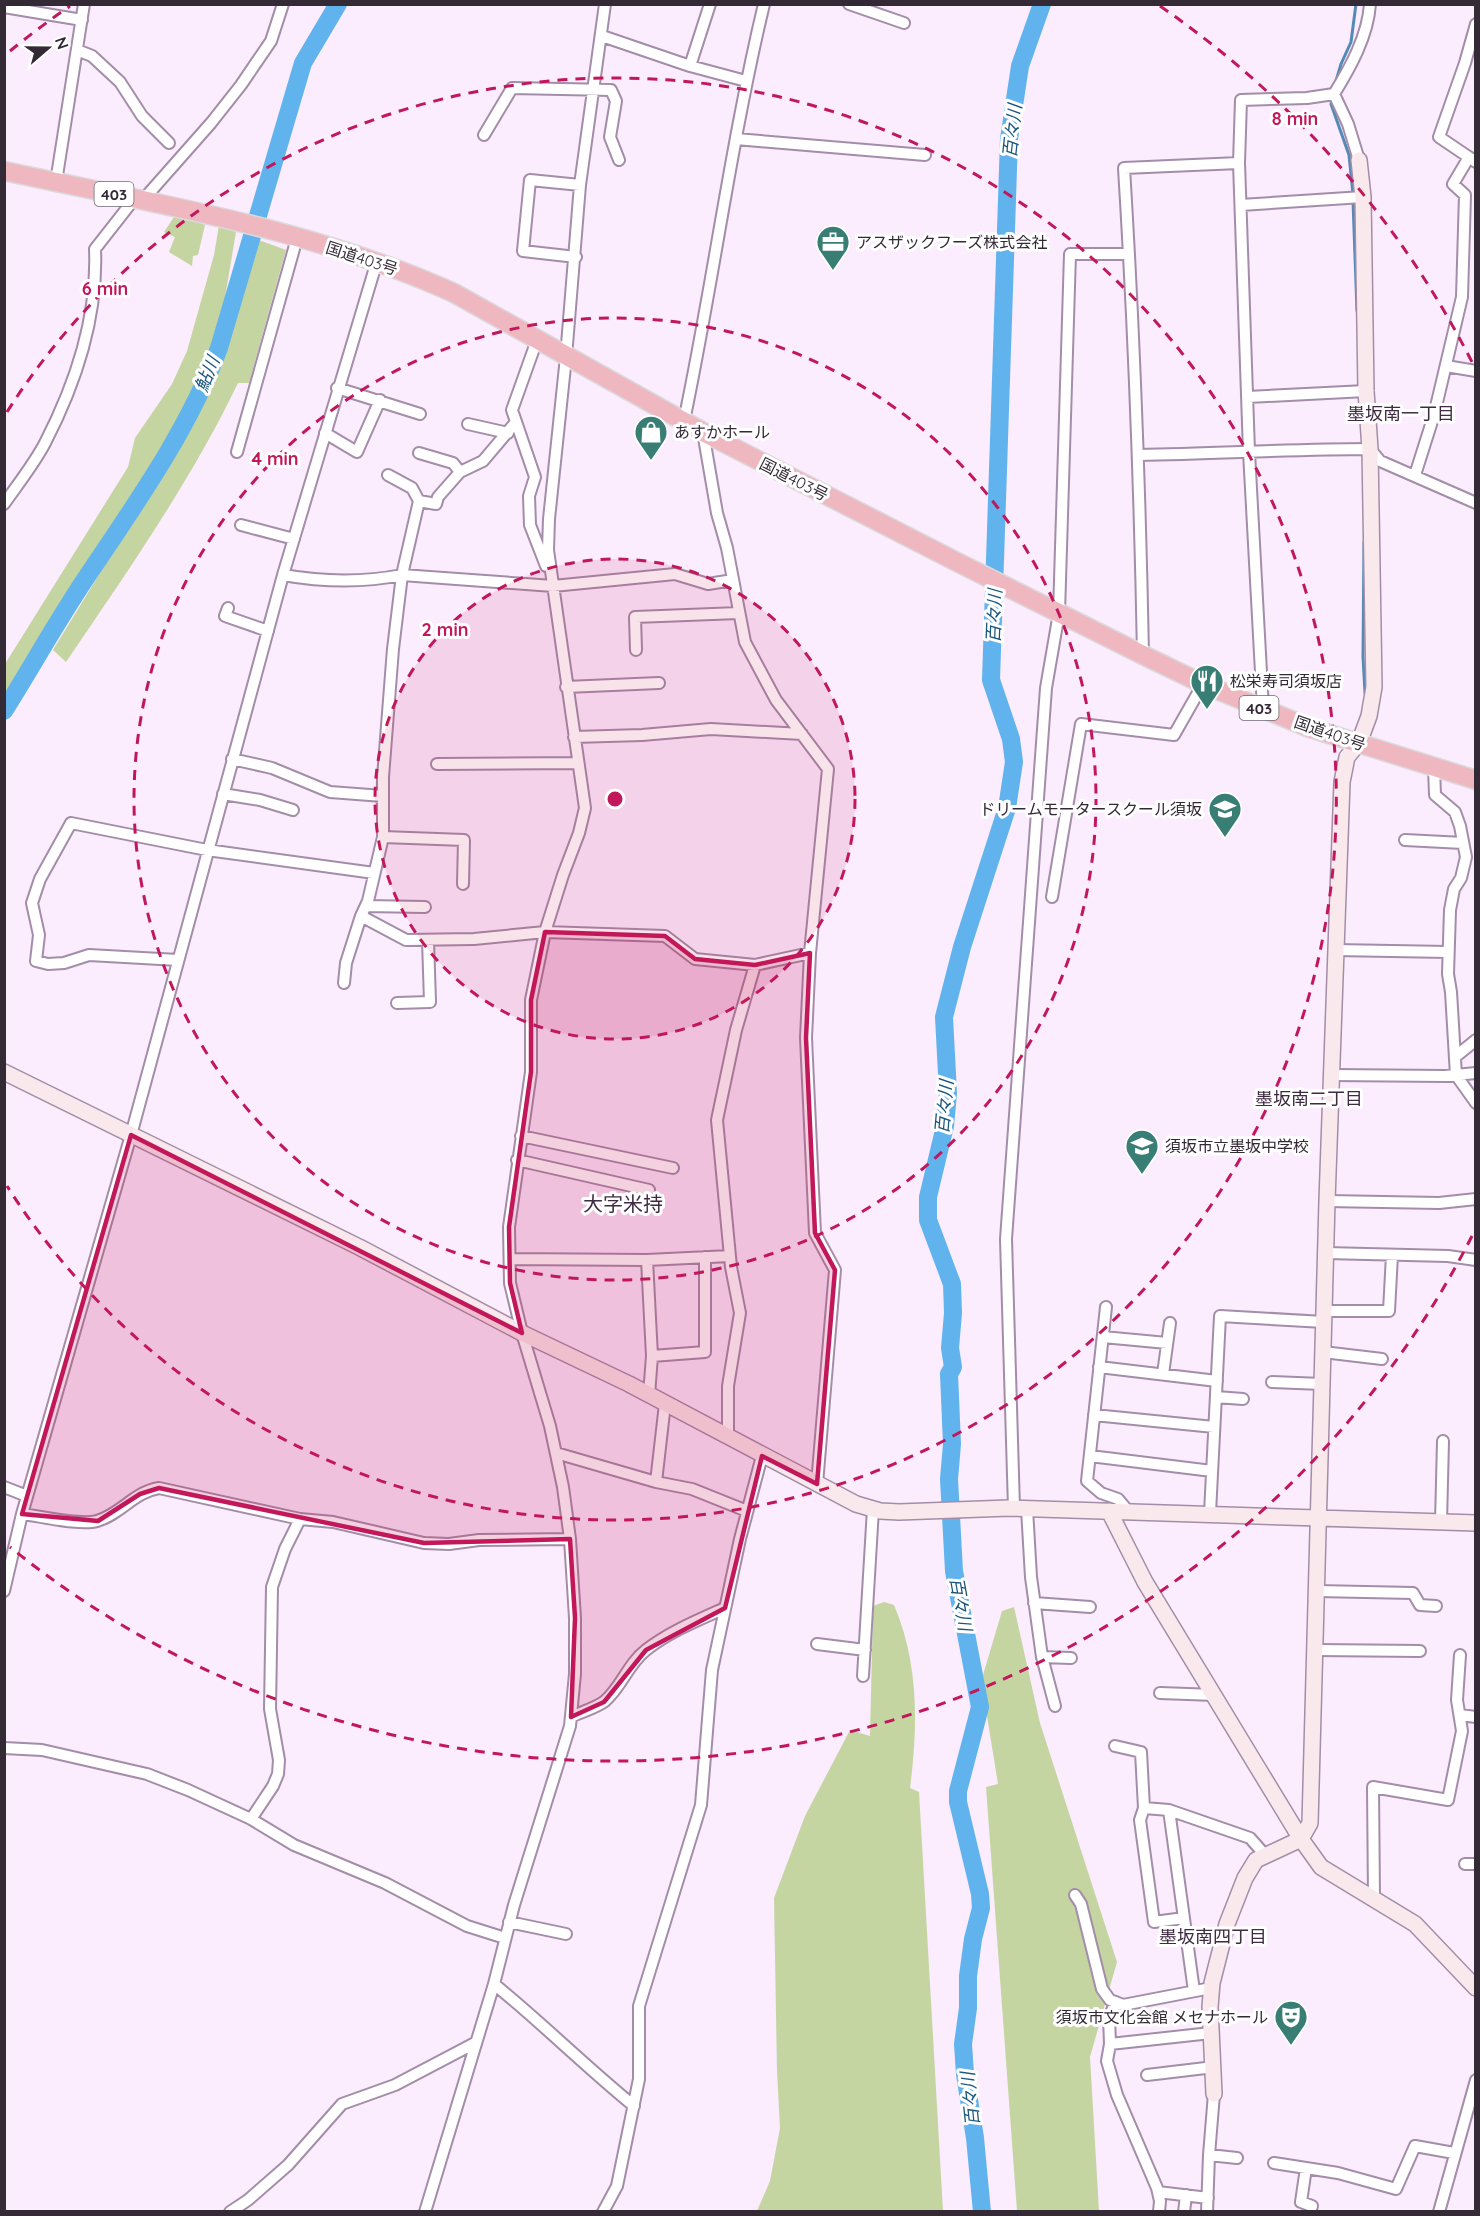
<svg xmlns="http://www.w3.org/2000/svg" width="1480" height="2216" font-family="Quicksand,'Noto Sans JP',sans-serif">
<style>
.green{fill:#c5d5a1}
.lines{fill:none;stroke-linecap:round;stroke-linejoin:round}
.stream{stroke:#538ab6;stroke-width:3}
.river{stroke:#61b3ed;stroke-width:18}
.street-casing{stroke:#a38da8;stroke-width:14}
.secondary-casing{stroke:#a38da8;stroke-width:18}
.highway-casing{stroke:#dad9db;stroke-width:21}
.street{stroke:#fff;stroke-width:10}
.secondary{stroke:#fae9ec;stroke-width:15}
.highway{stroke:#efb7c0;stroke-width:18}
.marked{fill:#c2185b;fill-opacity:0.2;stroke:#c2185b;stroke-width:4.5;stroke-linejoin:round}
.ring{fill:none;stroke:#c2185b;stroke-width:3;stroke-dasharray:10 8}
.labels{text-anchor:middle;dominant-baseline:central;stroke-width:6;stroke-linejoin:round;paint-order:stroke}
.shield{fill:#fff;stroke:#706a72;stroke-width:1.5}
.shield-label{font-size:15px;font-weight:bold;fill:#332a35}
.poi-label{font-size:16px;fill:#332a35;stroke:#fff;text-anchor:start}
.street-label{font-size:16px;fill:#332a35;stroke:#fff}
.water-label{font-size:18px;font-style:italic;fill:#1b577d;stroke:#fff}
.neighbourhood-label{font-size:18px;fill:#3e2b42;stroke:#fff}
.quarter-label{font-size:20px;fill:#3e2b42;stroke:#fff}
.centre{fill:#c2185b;stroke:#fff;stroke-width:3}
.ring-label{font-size:18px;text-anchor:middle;font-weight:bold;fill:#c2185b;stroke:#fff;stroke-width:6;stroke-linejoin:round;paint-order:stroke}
</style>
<rect width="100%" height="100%" fill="#fbecfe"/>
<path class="green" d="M174,217L192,218L205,225L198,255L193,256L192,266L169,252L175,237L164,232Z
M219,225L236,232L219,333L205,375L175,432L144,484L5,700V664L128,467L135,438L172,384L187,351L214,255Z
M248,236L286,250L249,383H238C191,481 127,572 66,662L53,650L205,401L220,366Z
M884,1602L894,1605C919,1663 918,1727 910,1788L919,1792L943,2211H757L770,2181L780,2128L777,2071L774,1898L805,1816L850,1730L870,1736L873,1606Z
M1014,1607L1040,1723L1117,1962L1090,2057L1099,2211H1017L986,1787L998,1784L987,1716L983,1675L1002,1611Z"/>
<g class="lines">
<path class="stream" d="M1336,81L1341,64L1351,42L1356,4
M1332,99L1331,104L1349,155L1353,194
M1353,201L1357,311
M1364,542L1363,657L1365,693"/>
<path class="river" d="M4,711C31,668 56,623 84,581C134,506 187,433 219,348L303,63L338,4
M982,2212L975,2138L965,2074L963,2044L968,2008V1976L973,1939L981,1908L980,1894L958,1802V1791L980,1707L954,1571L949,1479L952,1444L949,1374L953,1367L950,1348L953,1313L952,1284L928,1220V1197L945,1126L948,1093L944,1017L962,947L1007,808L1014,762L1011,739L991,680L1009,139L1020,66L1042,4"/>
<defs>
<path id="street" d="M849,4L904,23
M4,7L82,20
M1476,24L1465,63L1439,137L1476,162
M602,36L690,66L746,81
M77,50L92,56L120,82L142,116L169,143
M690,66L710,4
M1334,94L1348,124L1359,160
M484,135L512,88L611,90L616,101L610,137L619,160
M736,139L925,155
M56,182L84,4
M143,200L211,123L241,85L271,41L283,4
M1241,205L1363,197
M576,257L523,251L530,180L580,185
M537,340L512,410L535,477L529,496L530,525L546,566
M1446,366L1476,371
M337,388L420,414
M1248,397L1366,391
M684,421C713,283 731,142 764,4
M468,424L508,433
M703,432L717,513L727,548L745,642L776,700L828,769L810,953L806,1038L815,1233L835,1270L817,1484
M325,433L357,452L380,400
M237,452L297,238
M419,453L453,463L460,472
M1139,455C1216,454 1293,449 1370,449L1380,461L1476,503
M388,475L412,488L419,501L402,575L393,649L383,777V837L368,901L361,916L406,940L474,939L545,932L665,936L695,959L755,965L810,953
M1415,475L1434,415L1462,297L1465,195L1453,184L1469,157
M419,501L436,504L438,497L460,472L483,461L516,422
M4,504C18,484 34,464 45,443C76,383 98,317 95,249L135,198
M241,525L294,539
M283,575C323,582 361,583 402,575L553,586L675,574L708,584L733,580
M228,608L225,616L268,631
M636,650L635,617L739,613
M1143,655C1140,492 1134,330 1124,168L1239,163
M566,687L659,683
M1263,709L1249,452L1239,163L1241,100L1307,98L1334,94C1350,68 1368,36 1370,4
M574,737L642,735L711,729L802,734
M232,759L272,768L330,792L383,796
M437,764L577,763
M1434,768L1435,795L1455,812L1460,826L1466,857L1461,878L1454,889L1450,910L1448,974L1451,992L1456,1075L1476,1103
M223,794L260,800L293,810
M383,837L464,840L463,884
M1405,840L1463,843
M1052,897L1081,724L1174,735L1203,684
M366,906L425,907
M1335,950L1448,952
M178,960L89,955L64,963L48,964L36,961L39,935L32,903L40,879L71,823L207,850L374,873
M344,983L346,963L361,916
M397,1003L430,1002L428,940
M1455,1057L1476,1040
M1331,1075L1445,1076L1476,1073
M521,1136L673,1168
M517,1160L649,1190
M1327,1201L1439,1203L1476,1199
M1326,1253L1448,1256L1476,1260
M510,1259L647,1260L730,1256
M647,1260L652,1356L649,1395
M1106,1307L1087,1481L1101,1493L1118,1499L1128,1511
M1324,1311H1389L1392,1255
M1103,1337L1167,1343
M1323,1352L1382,1359
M652,1356L705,1352V1257
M1099,1367L1217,1381
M1163,1374L1170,1323
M1272,1382L1322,1384
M1216,1397L1243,1399
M1094,1415L1214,1427
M728,1437V1386L740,1313L731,1267L717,1120L736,1030L755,965
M556,1453L656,1482L665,1404
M1090,1456L1212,1471
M656,1482L692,1489L747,1511
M4,1487L27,1496
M1014,1508L1006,1239L1046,688L1059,613L1070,254H1129
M1027,1509L1031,1577L1042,1657L1055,1706
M1210,1513L1220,1316L1324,1322
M22,1514C40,1516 81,1526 97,1521C121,1514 134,1492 159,1488L300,1519L333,1522L424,1543L449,1544L479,1540L570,1539
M1441,1522L1443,1441
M4,1591L22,1514L131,1135L283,575L377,261
M1317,1591L1413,1593L1420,1605L1436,1606
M1034,1603L1090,1607
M817,1644L865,1650
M1316,1650L1420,1651
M1042,1657L1071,1658
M863,1676L873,1509
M1160,1693L1215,1695
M1460,1715L1476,1717
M571,1717C581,1712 596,1708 605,1701C622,1686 628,1664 646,1650C669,1632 698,1620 725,1608
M1115,1746L1141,1752L1144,1808L1169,1810L1250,1838L1265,1855
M4,1748L42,1750L147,1774L188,1790L251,1819L294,1845L385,1883L467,1926L505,1938
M1144,1808L1140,1820L1154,1922L1184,1918
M1169,1810L1194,1991
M251,1819L273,1786L278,1774L279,1760L270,1709L272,1587L285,1549L300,1519
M1465,1864H1476
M1075,1895L1081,1904L1102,1989L1110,2000L1123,2005L1211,1988
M1374,1899L1373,1787L1448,1800L1462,1731L1457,1700L1460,1655
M509,1922L566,1934
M494,1984C542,2023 586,2067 634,2106
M1110,2044L1109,2017L1116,2002
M1147,2075L1214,2067
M1209,2155L1237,2158
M1274,2163L1338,2173L1396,2189L1415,2146L1454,2153
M1306,2168L1301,2202L1312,2206L1310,2212
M1158,2192L1208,2198
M230,2212L248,2200L288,2165L342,2104L395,2085L475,2043
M425,2212L494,1984L514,1905L570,1726L575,1674V1618L570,1539L563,1487L550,1426L522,1333L510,1283L509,1227L531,1072V1000L545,932L563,875L579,833L585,808L548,550L549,519L566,357L580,185L605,4
M603,2212L617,2186L639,2079V2006L701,1805L712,1670L740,1539L762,1456
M1159,2212L1160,2201L1157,2188L1117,2095L1107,2061L1110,2044L1211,2033
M1184,2212L1186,2195
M1207,2212L1209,2155L1214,2094
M1439,2212L1476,2080"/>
<path id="secondary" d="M4,1072L359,1247L522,1333L629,1384L856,1504L880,1511L899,1512L1009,1508L1476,1523
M1109,1511L1145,1582L1301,1839L1321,1867L1415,1924L1476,1988
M1214,2094L1210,2007L1212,1983L1227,1924L1245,1878L1256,1860L1301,1839L1310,1823L1327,1201L1342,782L1347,757L1359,743L1369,716L1374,687L1370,449L1366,391L1363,197L1359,160"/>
<path id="highway" d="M4,171C156,204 313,229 454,293L703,432L957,562L1143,655L1203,684L1310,728L1476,780"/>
</defs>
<use href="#street" class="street-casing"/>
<use href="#secondary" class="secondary-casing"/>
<use href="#highway" class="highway-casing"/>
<use href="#street" class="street"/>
<use href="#secondary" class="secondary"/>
<use href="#highway" class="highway"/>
</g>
<path class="marked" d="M545,932L665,936L695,959L755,965L810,953L806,1038L815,1233L835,1270L817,1484L762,1456L725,1608L646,1650L604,1702L571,1717L575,1618L570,1539L424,1543L159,1488L140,1494L98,1521L22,1514L131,1135L522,1333L510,1283L509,1227L531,1072V1000Z"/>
<circle cx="615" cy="799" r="240" fill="#c2185b" fill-opacity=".12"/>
<g class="ring">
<circle cx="615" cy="799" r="240"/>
<circle cx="615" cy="799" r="481"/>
<path d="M7 412A721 721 0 1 1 7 1186"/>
<path d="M1472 1236A962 962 0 0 1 10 1547M10 51A962 962 0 0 1 70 6M1160 6A962 962 0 0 1 1472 362"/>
</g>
<defs>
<symbol id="office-pin" viewBox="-11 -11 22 30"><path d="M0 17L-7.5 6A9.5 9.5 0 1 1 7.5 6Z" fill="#387e74" stroke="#fff"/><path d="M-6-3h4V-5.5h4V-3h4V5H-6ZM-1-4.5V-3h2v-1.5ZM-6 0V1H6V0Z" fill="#fff"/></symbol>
<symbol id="shop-pin" viewBox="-11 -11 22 30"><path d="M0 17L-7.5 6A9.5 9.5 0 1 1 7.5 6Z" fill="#387e74" stroke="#fff"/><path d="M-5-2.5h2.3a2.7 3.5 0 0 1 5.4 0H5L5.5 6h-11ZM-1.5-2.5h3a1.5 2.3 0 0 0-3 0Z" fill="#fff"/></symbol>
<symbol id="restaurant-pin" viewBox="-11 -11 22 30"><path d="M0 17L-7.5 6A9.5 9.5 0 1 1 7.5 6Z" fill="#387e74" stroke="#fff"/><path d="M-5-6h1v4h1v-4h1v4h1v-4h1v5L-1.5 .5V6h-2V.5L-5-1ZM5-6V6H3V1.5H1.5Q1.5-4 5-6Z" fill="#fff"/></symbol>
<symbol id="school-pin" viewBox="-11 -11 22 30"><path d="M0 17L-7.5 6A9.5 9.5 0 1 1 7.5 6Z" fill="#387e74" stroke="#fff"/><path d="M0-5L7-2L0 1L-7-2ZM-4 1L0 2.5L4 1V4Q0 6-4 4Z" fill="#fff"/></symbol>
<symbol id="theatre-pin" viewBox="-11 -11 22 30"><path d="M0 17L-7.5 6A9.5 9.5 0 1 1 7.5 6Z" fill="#387e74" stroke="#fff"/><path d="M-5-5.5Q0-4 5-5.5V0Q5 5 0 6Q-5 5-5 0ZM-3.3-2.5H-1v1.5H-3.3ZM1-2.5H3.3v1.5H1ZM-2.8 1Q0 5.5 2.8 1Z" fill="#fff"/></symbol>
</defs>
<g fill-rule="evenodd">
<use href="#office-pin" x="814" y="223" width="38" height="52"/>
<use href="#shop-pin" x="632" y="413" width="38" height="52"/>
<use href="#restaurant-pin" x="1188" y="662" width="38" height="52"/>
<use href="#school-pin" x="1206" y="790" width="38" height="52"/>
<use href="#school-pin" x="1123" y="1127" width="38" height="52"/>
<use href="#theatre-pin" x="1272" y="1998" width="38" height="52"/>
</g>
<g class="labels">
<g class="shield">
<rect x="94.5" y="182" width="39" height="24" rx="4.5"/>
<rect x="1239.5" y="696" width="39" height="24" rx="4.5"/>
</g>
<g class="shield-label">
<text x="114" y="194">403</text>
<text x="1259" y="708">403</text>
</g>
<g class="poi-label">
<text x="856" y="242">アスザックフーズ株式会社</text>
<text x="674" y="432">あすかホール</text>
<text x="1230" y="681">松栄寿司須坂店</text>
<text x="1202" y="809" text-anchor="end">ドリームモータースクール須坂</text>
<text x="1165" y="1146">須坂市立墨坂中学校</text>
<text x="1268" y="2017" text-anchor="end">須坂市文化会館 メセナホール</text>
</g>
<g class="street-label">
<text transform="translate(362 258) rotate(18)">国道403号</text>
<text transform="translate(794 479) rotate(27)">国道403号</text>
<text transform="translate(1330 733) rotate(19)">国道403号</text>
</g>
<g class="water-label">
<text transform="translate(1012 131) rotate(-84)">百々川</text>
<text transform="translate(207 374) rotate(-68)">鮎川</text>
<text transform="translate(994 616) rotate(-88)">百々川</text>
<text transform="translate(944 1107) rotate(-85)">百々川</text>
<text transform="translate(961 1604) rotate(80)">百々川</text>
<text transform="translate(970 2099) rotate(-96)">百々川</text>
</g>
<g class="neighbourhood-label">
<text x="1401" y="413">墨坂南一丁目</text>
<text x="1309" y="1098">墨坂南二丁目</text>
<text x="1213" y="1936">墨坂南四丁目</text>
</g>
<g class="quarter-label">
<text x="623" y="1203">大字米持</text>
</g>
</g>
<circle cx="615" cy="799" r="9" class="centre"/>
<g class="ring-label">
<text x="1295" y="125">8 min</text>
<text x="105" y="295">6 min</text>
<text x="275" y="465">4 min</text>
<text x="445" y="636">2 min</text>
</g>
<rect width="1480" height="2216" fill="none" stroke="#332a35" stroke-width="12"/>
<g transform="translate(48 48) rotate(70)" stroke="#ffffff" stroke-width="4.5" paint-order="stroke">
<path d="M0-4.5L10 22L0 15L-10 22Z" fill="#332a35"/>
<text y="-9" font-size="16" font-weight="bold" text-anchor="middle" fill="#332a35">N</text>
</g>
</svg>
